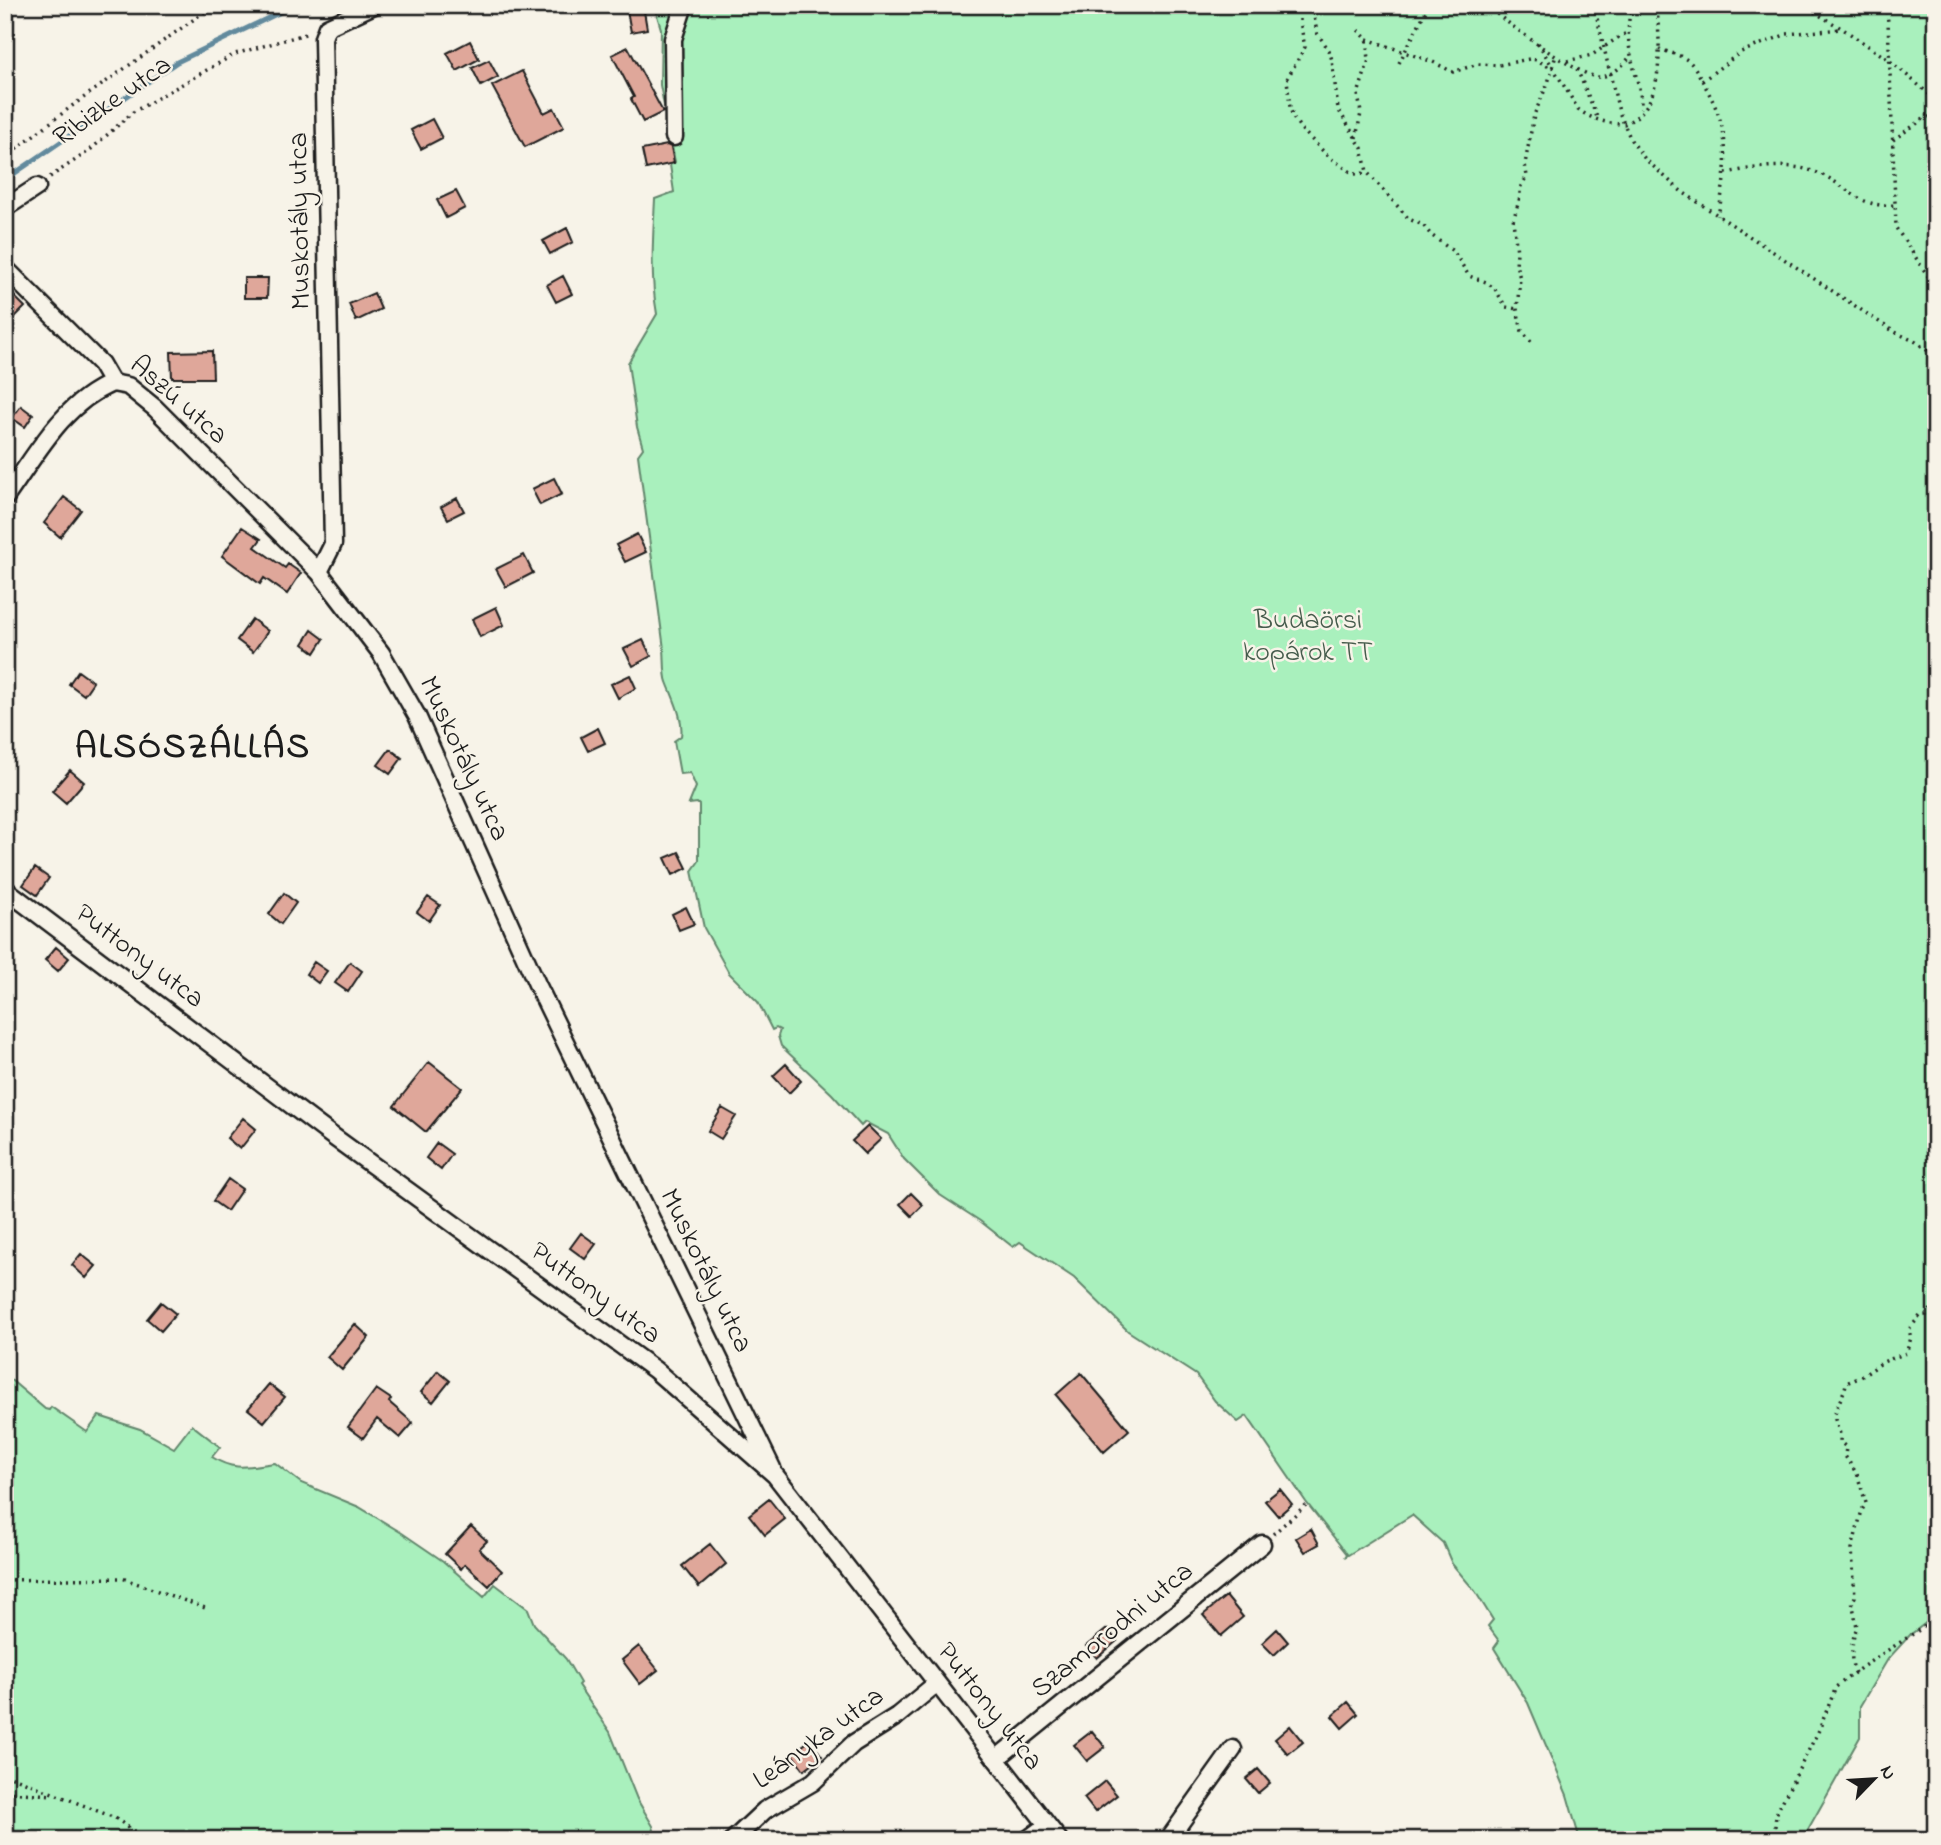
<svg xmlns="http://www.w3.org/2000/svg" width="1941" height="1845" font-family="'Indie Flower',sans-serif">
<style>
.park{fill:#a9f0bd;stroke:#62866c;stroke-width:2}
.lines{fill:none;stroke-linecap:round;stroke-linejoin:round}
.stream{stroke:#628a9d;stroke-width:5}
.building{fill:#dfa79a;stroke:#1c1c1c;stroke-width:2}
.street-casing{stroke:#1c1c1c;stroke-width:21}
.path{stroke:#1c1c1c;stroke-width:3.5;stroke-dasharray:2 5;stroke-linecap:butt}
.street{stroke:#f7f3e8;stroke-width:16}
.labels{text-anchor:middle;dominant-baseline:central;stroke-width:5;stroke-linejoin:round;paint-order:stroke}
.street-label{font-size:28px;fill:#1c1c1c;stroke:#f7f3e8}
.park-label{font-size:28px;fill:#465c4c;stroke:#f7f3e8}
.district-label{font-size:35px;font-weight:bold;letter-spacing:2px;fill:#1c1c1c;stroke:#f7f3e8}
</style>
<rect width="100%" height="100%" fill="#f7f3e8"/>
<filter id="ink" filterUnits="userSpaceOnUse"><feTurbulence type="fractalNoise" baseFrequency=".0143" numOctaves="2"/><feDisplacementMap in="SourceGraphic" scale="14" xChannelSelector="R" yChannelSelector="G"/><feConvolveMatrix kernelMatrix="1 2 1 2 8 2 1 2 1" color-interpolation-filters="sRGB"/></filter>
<g filter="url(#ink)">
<path class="park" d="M675,5H1936V1615L1910,1635L1888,1659L1860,1706V1737L1802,1840H1580L1567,1795L1528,1703L1494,1648L1499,1641L1488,1626L1493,1620L1475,1591L1452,1564L1443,1543L1412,1515L1345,1557L1347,1554L1306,1502L1247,1416L1238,1422L1215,1401L1196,1375L1128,1331L1074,1278L1020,1242L1013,1247L980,1221L940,1195L904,1159L888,1134L865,1122L861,1126L832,1094L781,1046L778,1036L780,1030L776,1028L772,1030L758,1002L729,973L704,928L692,871L699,861V805L697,803L689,804L696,787L690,773L680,774L674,741L681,736C684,719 673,698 667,682C664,675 665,659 664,649L638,455L643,448L637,427L628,363L657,314C650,275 653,238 655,199L674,192L670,165L675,162L660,85L661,29L656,12Z
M5,1375L45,1409L49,1410L51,1407L87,1432L99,1416L140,1429L174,1448L192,1425L220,1447L212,1457C235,1472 249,1466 275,1463L301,1483L359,1507L402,1533L443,1561L484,1597L495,1584L528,1609L534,1624L566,1659L580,1683L578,1685L610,1732L637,1799L653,1826L656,1840H5Z"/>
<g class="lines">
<path class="stream" d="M5,180L177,62L295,5"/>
</g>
<path class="building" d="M626,5H643L647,29L631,32Z
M470,41L479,59L457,71L447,53Z
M628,47L663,112L643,122L631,99L634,97L612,55Z
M489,60L498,77L481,86L472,68Z
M522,71L544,113L554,108L564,127L525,147L492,86Z
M432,119L442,138L421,149L411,130Z
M667,145L671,147L674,163L646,169L642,150Z
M456,191L465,208L446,218L437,200Z
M567,228L573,242L550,254L543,241Z
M563,276L572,294L556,302L547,285Z
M244,278H268L267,298H244Z
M374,293L381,309L356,321L349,304Z
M14,296L25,307L5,327V305Z
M212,351L213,378H172L171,352Z
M21,406L33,415L25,427L12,418Z
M554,478L562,494L540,505L532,489Z
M64,497L81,510L60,537L44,523Z
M457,498L464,511L448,519L441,507Z
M242,527L261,539L255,547L285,568L288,564L301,573L287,594L264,578L260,584L222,556Z
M637,534L646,552L625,562L616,545Z
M524,555L533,573L506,587L496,569Z
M496,607L504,625L480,637L472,619Z
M252,619L268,631L253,652L237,640Z
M312,630L324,639L315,653L303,644Z
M643,640L651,656L633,666L624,649Z
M78,671L93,682L84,695L69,684Z
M630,675L636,688L618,698L611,684Z
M598,728L605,743L588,751L581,737Z
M390,749L402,758L390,774L378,765Z
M70,770L84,782L66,803L52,791Z
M679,852L687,868L673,875L665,858Z
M35,868L49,878L37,895L23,885Z
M284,893L296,903L281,924L269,914Z
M428,897L440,905L429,921L417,912Z
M686,907L694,924L679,930L672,914Z
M56,947L69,958L58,971L45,960Z
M314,962L327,971L318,983L306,974Z
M350,962L362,971L348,992L335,983Z
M429,1062L462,1088L426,1132L394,1106Z
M786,1064L801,1081L789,1093L773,1076Z
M722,1108L736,1116L721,1139L708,1131Z
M243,1118L256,1129L240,1149L227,1138Z
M868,1126L881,1139L865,1154L852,1141Z
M437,1143L452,1154L441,1170L426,1158Z
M228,1179L242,1189L227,1211L213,1201Z
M911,1193L923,1205L912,1216L900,1204Z
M581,1233L596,1244L585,1259L570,1248Z
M81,1254L96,1266L86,1278L72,1265Z
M161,1302L176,1314L161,1331L147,1319Z
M355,1324L369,1337L342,1370L327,1357Z
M438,1371L450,1381L433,1402L421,1392Z
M1081,1373L1129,1430L1104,1452L1056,1395Z
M269,1384L285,1397L264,1422L248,1409Z
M376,1389L391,1399L389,1402L413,1423L400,1438L377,1419L363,1438L348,1427Z
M1280,1489L1292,1504L1278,1516L1265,1501Z
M769,1499L785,1519L765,1535L749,1515Z
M471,1526L487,1541L479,1549L502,1571L489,1586L465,1564L461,1569L445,1554Z
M1311,1529L1319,1544L1305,1552L1296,1538Z
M710,1544L726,1564L699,1587L682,1566Z
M1226,1596L1243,1617L1221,1636L1203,1615Z
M1107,1629L1117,1641L1097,1658L1086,1646Z
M1277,1629L1288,1642L1274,1655L1262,1643Z
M639,1646L658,1670L640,1684L622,1660Z
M1348,1702L1358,1714L1342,1728L1332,1716Z
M1290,1726L1303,1742L1288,1754L1275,1739Z
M1092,1731L1105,1747L1087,1761L1074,1745Z
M810,1740L822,1756L804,1770L792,1754Z
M1258,1769L1270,1783L1258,1793L1246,1779Z
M1105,1781L1117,1795L1095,1812L1084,1798Z"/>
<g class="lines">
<defs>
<path id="street" d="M674,137L673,39L684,5
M5,208L37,187
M5,268L101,364L112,383
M112,383L128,386L155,408L319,572L381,653L417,716L537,984L772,1468
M5,498C36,455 62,404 112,383
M319,572L333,544L323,38L327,27L374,5
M5,889L331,1135L655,1370L775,1475L1059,1840
M996,1759L1262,1544
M733,1840L765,1810L813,1782L854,1743L897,1716L937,1683
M1027,1840L1047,1825
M1168,1840L1233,1749"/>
</defs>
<use href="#street" class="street-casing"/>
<path class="path" d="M1300,5V22L1305,47L1287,79L1290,108L1294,119L1301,129L1329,157L1354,174L1366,173
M1312,5L1317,33L1329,50L1332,60L1338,109L1362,148L1367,172L1409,219L1423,225L1431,235L1454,252L1469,276L1486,282L1495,289L1506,307L1517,309
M1486,5C1503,20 1581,79 1600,77C1612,76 1625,64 1631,55
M1594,5L1619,112L1631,140L1645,159L1681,191L1893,331L1916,342L1936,357
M1631,5C1628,22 1627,39 1631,55C1634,73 1642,90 1641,109
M1802,5L1843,29L1889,60L1936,100
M1885,5L1888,21L1896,228L1936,288
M1367,39L1433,62L1453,72L1478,64L1499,65L1529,59L1537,60L1551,68
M1538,43L1578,109C1590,119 1608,124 1624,124C1668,106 1659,43 1657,5
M1659,49C1667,52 1677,54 1684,58C1694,63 1699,75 1704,84C1732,133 1728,162 1718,216
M1567,61L1592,55L1622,35L1628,33
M1399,63L1429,5
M1577,69L1597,117
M1702,81L1741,52L1787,34L1841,29
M1356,138L1361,113L1358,94L1369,60L1367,39L1358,30
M1893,140L1922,120L1936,114
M5,157L72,106L214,5
M1726,173C1752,168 1786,162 1812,171C1846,181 1855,209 1895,205
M50,177L89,151L133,112L235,54L309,33
M1531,342L1522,331L1517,309L1520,278L1516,265L1517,252L1513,221L1520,197V188L1527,176L1525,164L1534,115L1548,83L1556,55
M1273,1534L1306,1505
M5,1580L122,1578L205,1608
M1855,1673C1849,1659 1852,1638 1857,1627L1852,1601L1855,1597L1852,1549L1862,1510L1866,1503L1857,1474L1845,1456L1846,1447L1840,1442C1841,1429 1837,1429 1835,1419C1834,1406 1845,1395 1846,1383L1861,1377L1883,1362L1906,1353L1911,1338L1909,1329L1921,1315H1926L1936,1304
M5,1774L115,1818L147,1840
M5,1792L53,1795
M127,1827L134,1840
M1770,1840L1775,1826L1776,1814L1819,1730L1836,1687L1862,1667L1936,1619"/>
<use href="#street" class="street"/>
</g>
</g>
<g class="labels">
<g class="street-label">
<text transform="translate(113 102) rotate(-35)">Ribizke utca</text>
<text transform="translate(301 221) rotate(-91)">Muskotály utca</text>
<text transform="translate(178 401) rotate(41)">Aszú utca</text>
<text transform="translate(463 759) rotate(65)">Muskotály utca</text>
<text transform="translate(139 957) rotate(37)">Puttony utca</text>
<text transform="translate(705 1271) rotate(64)">Muskotály utca</text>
<text transform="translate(595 1294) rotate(36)">Puttony utca</text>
<text transform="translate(1113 1631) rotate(-39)">Szamorodni utca</text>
<text transform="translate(989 1707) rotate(52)">Puttony utca</text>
<text transform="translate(819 1739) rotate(-36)">Leányka utca</text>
</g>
<g class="park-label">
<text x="1308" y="621">Budaörsi<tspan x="1308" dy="32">kopárok TT</tspan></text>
</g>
<g class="district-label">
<text x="193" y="748">ALSÓSZÁLLÁS</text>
</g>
</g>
<rect width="1941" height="1845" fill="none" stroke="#f7f3e8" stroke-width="28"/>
<rect x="14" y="14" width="1913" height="1817" fill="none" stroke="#1c1c1c" stroke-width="2.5" filter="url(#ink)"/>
<g transform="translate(1874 1779) rotate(65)" stroke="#f7f3e8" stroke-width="5" paint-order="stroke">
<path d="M0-5L12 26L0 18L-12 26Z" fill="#1c1c1c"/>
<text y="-10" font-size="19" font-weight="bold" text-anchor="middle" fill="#1c1c1c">N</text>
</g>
</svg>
